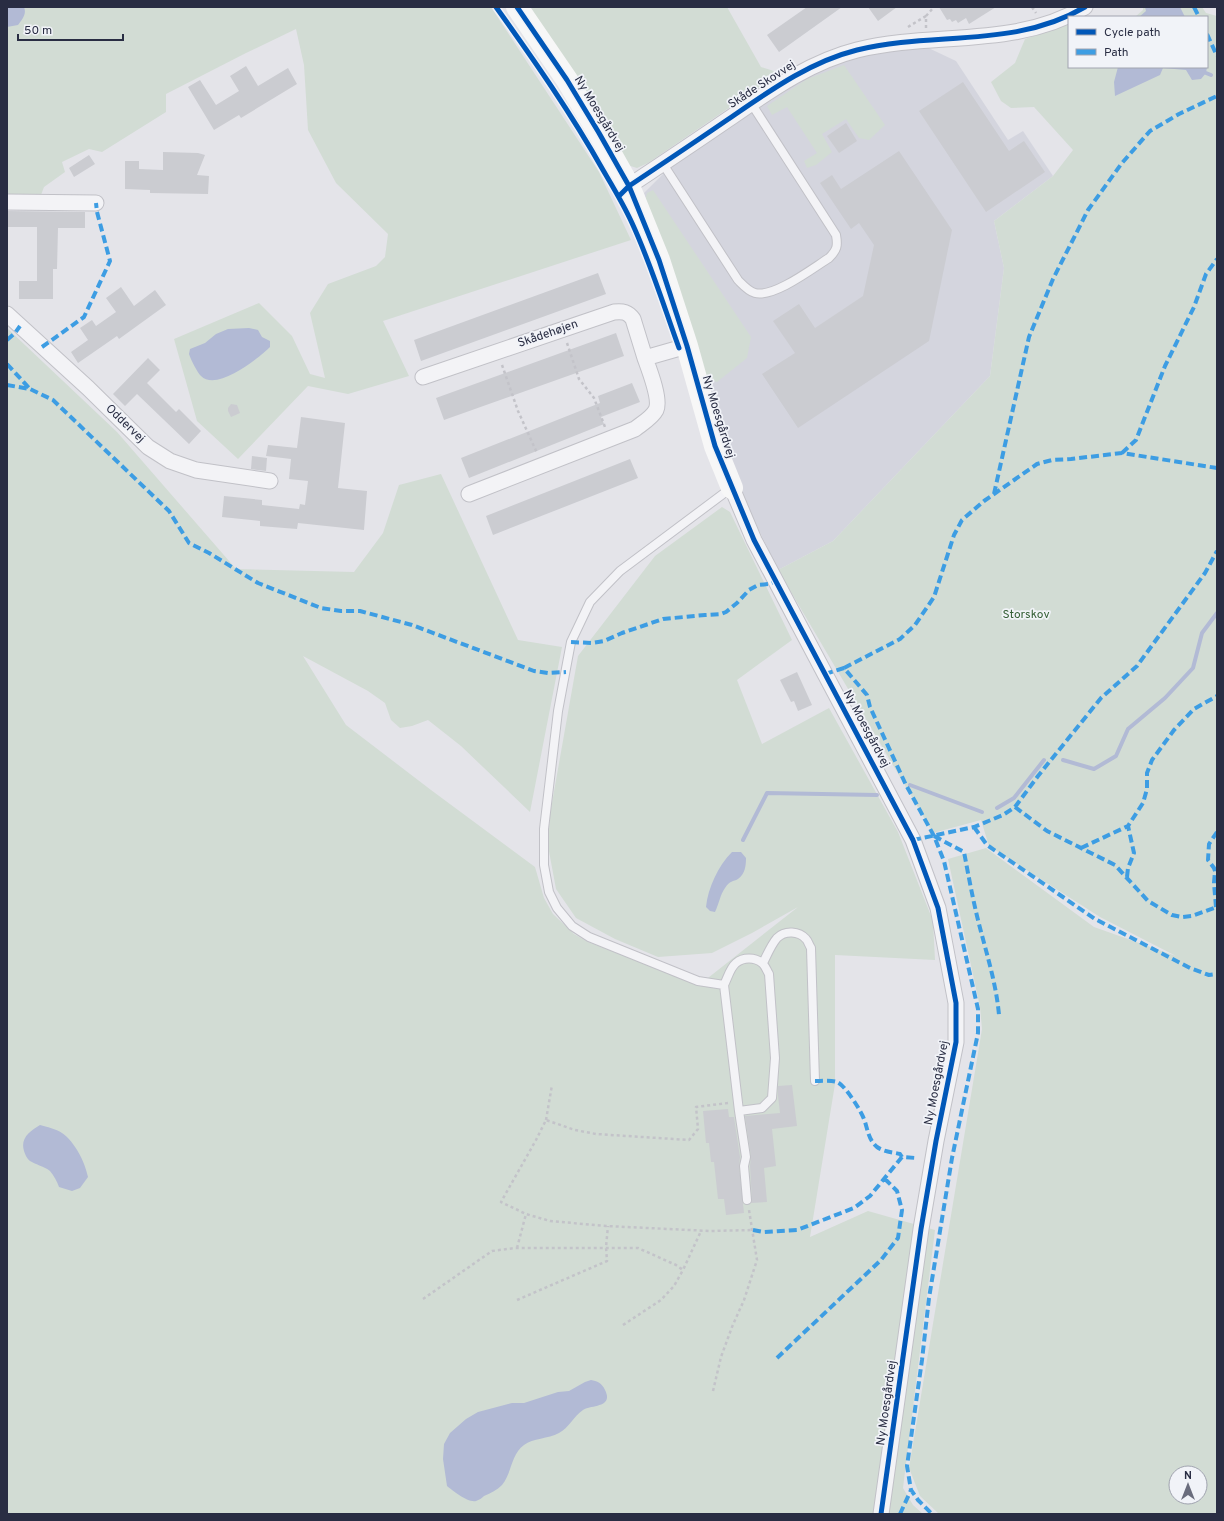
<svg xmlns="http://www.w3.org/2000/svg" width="1224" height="1521" font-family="Overpass,sans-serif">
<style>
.built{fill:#d4d5de}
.green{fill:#d2dcd4;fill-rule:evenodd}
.water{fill:#b2bad5}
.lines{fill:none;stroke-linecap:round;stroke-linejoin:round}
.stream{stroke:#b2bad5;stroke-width:4}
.building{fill:#cbccd1}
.lane-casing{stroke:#c1c1c7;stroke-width:10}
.street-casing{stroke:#c1c1c7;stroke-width:17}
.path{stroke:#c3c3c9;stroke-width:2.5;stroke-dasharray:3 3;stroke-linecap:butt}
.lane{stroke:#f3f3f6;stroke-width:8}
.street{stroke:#f3f3f6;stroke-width:15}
.secondary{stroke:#f7f7f7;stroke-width:22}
.quiet{stroke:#3d9de3;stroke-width:4;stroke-dasharray:8 4;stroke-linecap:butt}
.cycleway-casing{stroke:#f1f3f8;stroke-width:8}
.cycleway{stroke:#0057b8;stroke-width:5}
.labels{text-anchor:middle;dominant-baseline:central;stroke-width:3.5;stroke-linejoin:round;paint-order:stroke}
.street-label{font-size:12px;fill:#292d43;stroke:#f1f3f8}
.park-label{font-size:12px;fill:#366037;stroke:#f1f3f8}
</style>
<rect width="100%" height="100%" fill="#e4e4e9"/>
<path class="built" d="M920,44L956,61L1008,140L1023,131L1053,176L994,221L1004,268L990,376L833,541L778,570L747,505L644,193L672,165L809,76L861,55Z"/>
<path class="green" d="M7,7H491L599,172L631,240L383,321L409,376L348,394L308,386L238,459L197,421L174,339L259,303L292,336L310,374L325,378L310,313L328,284L376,266L385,257L388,234L336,183L308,130L304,65L296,29L246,53L166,94V112L102,152L89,149L62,162L65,172L44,187L41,195L7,197Z
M525,7H727L761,67L780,73L648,163L637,168L624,164Z
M1143,7H1202L1206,13L1217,16V1514H939L920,1496L909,1468L982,1029L980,1007L948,859L986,848L1094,927L1176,956L1100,917L989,846L981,820L933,833L778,570L833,541L990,376L1004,268L994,221L1053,176L1073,150L1034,107L1011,108L1001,101L991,82L1015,63L1025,39L1069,24V67H1207V17H1135L1143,10ZM1176,1473H1200V1497H1176Z
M844,65L885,125L869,140L859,138L846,119L822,134L832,152L816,165L807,168L804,161L817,153L787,107L772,115L767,106L807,79Z
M653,190L751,337L747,358L717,382L704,378L645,201L647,193Z
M7,328L117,432L236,569L354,572L383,533L399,485L441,474L518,640L562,647L530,812L461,746L428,720L412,726L400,728L391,720L385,703L368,691L303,656L346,725L431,790L535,867L544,898L553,914L574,934L588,942L699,985L798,907L752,933L712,953L658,957L615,939L576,918L556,889L548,846L550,814L578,656L655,556L722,507L730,512L792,640L737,680L762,744L829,708L898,832L933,921L935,960L835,955V1084L810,1237L868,1211L935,1230L903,1488L913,1505L923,1514H7Z"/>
<path class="water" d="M7,7H24C27,14 22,20 18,25L7,27Z
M1145,7H1180L1185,17H1139L1146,11Z
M1118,67H1207L1206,73L1201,79L1192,80L1186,70L1163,68L1160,75L1115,96L1114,82Z
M249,328L258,330L262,337L270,341V347C259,358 217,392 201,376C197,372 191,360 189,354L190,349L205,343L216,334L228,329Z
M732,852H741L746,858C746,866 745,874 738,879C733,882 730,880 725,888C720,895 719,904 715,912L710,911L706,907C708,888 718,866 732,852Z
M40,1125C47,1127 56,1129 62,1133C75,1142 85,1162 88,1177L80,1188L72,1191L59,1187C57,1181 54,1176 50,1171C44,1166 36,1165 30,1161C27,1159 25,1154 24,1151C20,1138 30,1131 40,1125Z
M591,1380C597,1381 602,1383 605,1390C614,1408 591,1405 583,1410C573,1417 569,1428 559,1433C548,1439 533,1438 524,1445C511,1454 512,1473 502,1485C497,1490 491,1493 484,1496C482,1498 479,1500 476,1501C468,1503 453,1491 447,1486L443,1459L444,1444L450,1433L466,1419L478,1412L512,1403H524L558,1392L569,1391L585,1382Z"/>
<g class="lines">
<path class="stream" d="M1206,73L1211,75
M1063,760L1094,769L1116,756L1128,729L1165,698L1193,668L1202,633L1217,613
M910,785L982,812
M997,808L1014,798L1044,760
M743,840L767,793L877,795"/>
</g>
<path class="building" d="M807,7H842L779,52L767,35Z
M868,7H897L878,21Z
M939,7H996L969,24L966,18L958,23L956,20L952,22L950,19L947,20Z
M246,66L258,86L288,68L297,84L241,118L239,115L214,130L188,87L200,80L216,105L239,91L230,76Z
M963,82L1009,151L1024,141L1045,172L986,212L919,111Z
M846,123L857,141L839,153L827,136Z
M899,151L952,230L929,341L798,428L762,374L795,353L773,321L799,304L815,328L863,296L874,245L859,223L851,229L820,183L832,175L841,189Z
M163,152L198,153L205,155L197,175L209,176L208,194L150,193V190L125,189V161H139V169L163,170Z
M89,155L95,164L74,177L69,168Z
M7,211L85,212V228H58L57,269H53V299H19V281H37V227H7Z
M598,273L606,294L421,361L414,340Z
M121,287L134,306L155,290L166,305L119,339L117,336L78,363L71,352L88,340L80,328L92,320L96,326L116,312L106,298Z
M616,333L624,356L444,420L436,398Z
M148,358L160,370L147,383L176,412L179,409L201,431L189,444L137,394L125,406L113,394Z
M632,383L640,402L601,417L604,424L469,478L461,458L600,403L598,396Z
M231,404L237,405L240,413L231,417L228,411V408Z
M301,417L345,423L338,488L367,491L364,530L298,523L297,529L260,526V521L222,517L224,496L262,500V505L299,509L300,504L305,505L308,481L289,479L291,459L266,456L268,445L297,448Z
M252,456L267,458L266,471L251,469Z
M630,459L638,478L493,535L486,516Z
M797,672L812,705L798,711L794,701L791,702L780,680Z
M792,1085L797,1126L772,1129L776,1166L764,1168L767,1202L751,1203L752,1200L750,1166L751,1156L745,1116L780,1113L778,1096V1086Z
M728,1109L729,1117H734L740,1157L739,1166L744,1213L726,1215L724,1199H718L714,1162H711L709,1143H706L703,1111Z"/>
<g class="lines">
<defs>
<path id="lane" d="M663,164L738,280C743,285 748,291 755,293C774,298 813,268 829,258C837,250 838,246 836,235L751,103
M763,963C767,955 771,945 777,938C785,930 799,931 806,939C808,941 809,945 811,948L815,1081
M724,985C728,977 730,968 736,963C743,957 755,957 762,963C765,965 767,971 769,974L775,1058L772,1098L762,1108L739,1111L724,985L698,981L589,937L572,926L557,908L549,892L544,865V829L558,711L571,642L590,602L620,571L731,488
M739,1111L746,1157L744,1166L747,1200"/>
<path id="street" d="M629,186C662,164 695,142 727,120C768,92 809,62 857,50C933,31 1014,49 1085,7
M7,202L96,203
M7,314L88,388L148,447L170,461L196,470L270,481
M423,377L614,312C623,311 628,312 633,319L645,358L687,346
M732,488L754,540L913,840L938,908L956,1003V1042L936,1141L921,1229L881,1514
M469,494L635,429C641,424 652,418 656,410C661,400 649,369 645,358"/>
</defs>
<use href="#lane" class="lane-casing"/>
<use href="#street" class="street-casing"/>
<path class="path" d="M1032,7L1036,13
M908,27L926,16
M926,28V16L934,7
M567,343L579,379L594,398L605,427
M502,365L518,411L537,453
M728,1103L696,1107L698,1129L689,1140L596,1134L575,1130L546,1120L536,1140L501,1202L526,1214L550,1221L606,1226L710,1231L753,1230
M546,1120L552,1085
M517,1248L526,1214
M423,1299L492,1251L515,1248H638L676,1265L683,1270L701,1231
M517,1300L607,1261L606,1247L608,1226
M623,1325L661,1300L674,1286L683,1270
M713,1391L721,1357L732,1327L744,1300L757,1260L749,1210"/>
<use href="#lane" class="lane"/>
<use href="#street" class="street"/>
<path class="secondary" d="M517,7L567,80L599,133L629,186L659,260L687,346L715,446L732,488"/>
<path class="quiet" d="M1194,7L1199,17
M1207,34L1217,56
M7,340L15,333L20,326
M42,347L84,317L110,261L97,212L96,203
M7,364L30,389
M7,385L30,389L53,400L169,511L189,543L209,553L258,583L321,608L341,611H360L412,625L534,671L548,673L566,672
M1122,453L1136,440L1165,366L1194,307L1206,274L1217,259
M994,494L1029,337L1053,279L1088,210L1122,163L1150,131L1179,114L1217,96
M571,642L592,643L604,641L622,633L663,619L705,615L721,614L726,612L737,603L749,590L758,585L769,584L776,581
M844,668L900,639L915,625L934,597L954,535L962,520L984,501L1037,464L1052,460L1071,459L1122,453L1217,468
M825,674L844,668L867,695L870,707L906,785L934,836L944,861L978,1009V1033L952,1158L929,1298L922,1360L907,1466L911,1490L918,1500L932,1514
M1015,807L1047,831L1115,865L1148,901L1172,915L1182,917L1192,916L1217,907
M974,827L987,845L1095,919L1190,968L1209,975L1217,974
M934,836L964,852C968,873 972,895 977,916C985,949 996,981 999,1015
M913,840L974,827L1003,815L1015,807L1038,776L1101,698L1137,666L1205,573L1217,551
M1081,848L1128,826
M1127,877L1128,868L1134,853L1128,826L1143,803L1147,789V773L1152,760L1174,730L1194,709L1217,696
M1216,907L1214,883L1215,871L1214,868L1208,860L1209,844L1217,832
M815,1081C821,1081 831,1080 837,1082C845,1085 861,1111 864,1119C868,1130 868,1139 877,1147C884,1152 892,1152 900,1154L902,1157
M753,1230L764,1232L797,1230L854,1208L870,1196L902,1157L916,1158
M777,1358L881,1260L898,1238L902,1210L897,1191L884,1178
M900,1514L911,1490"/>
<defs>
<path id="cycleway" d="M496,7C534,60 571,113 603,170C613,187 624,205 632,223C651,264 664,307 679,348
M517,7L567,80L599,133L629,186L659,260L687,346L715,446L754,540L913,840L938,908L956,1003V1042L936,1141L921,1229L881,1514
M619,196L629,186C662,164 695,142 727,120C768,92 809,62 857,50C933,31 1014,49 1085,7"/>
</defs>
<use href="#cycleway" class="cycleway-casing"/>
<use href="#cycleway" class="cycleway"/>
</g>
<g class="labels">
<g class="street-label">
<text transform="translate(762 85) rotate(-33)">Skåde Skovvej</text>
<text transform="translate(599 114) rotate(59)">Ny Moesgårdvej</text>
<text transform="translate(548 334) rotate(-19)">Skådehøjen</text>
<text transform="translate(718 417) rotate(73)">Ny Moesgårdvej</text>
<text transform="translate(125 424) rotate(44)">Oddervej</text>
<text transform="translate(866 729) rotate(62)">Ny Moesgårdvej</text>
<text transform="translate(937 1083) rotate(-79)">Ny Moesgårdvej</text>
<text transform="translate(887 1403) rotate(-82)">Ny Moesgårdvej</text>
</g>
<g class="park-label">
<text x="1026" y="615">Storskov</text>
</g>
</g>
<rect width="1224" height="1521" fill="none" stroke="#292d43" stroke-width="16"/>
<rect x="1068" y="16" width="140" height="52" fill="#f1f3f8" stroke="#a1a4b0"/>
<rect x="1076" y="29" width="20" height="6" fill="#0057b8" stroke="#a1a4b0"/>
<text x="1104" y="36" font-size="12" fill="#292d43">Cycle path</text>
<rect x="1076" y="49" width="20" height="6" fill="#3d9de3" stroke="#a1a4b0"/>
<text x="1104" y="56" font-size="12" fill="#292d43">Path</text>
<g transform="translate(1188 1485)"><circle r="19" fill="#f1f3f8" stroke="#a1a4b0"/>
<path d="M0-3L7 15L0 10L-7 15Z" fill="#6a6d7d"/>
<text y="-6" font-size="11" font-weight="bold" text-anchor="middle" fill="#292d43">N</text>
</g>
<path d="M18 34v6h105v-6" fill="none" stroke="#292d43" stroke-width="2"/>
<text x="24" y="34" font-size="12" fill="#292d43" stroke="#f1f3f8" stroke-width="3" paint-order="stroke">50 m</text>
</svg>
